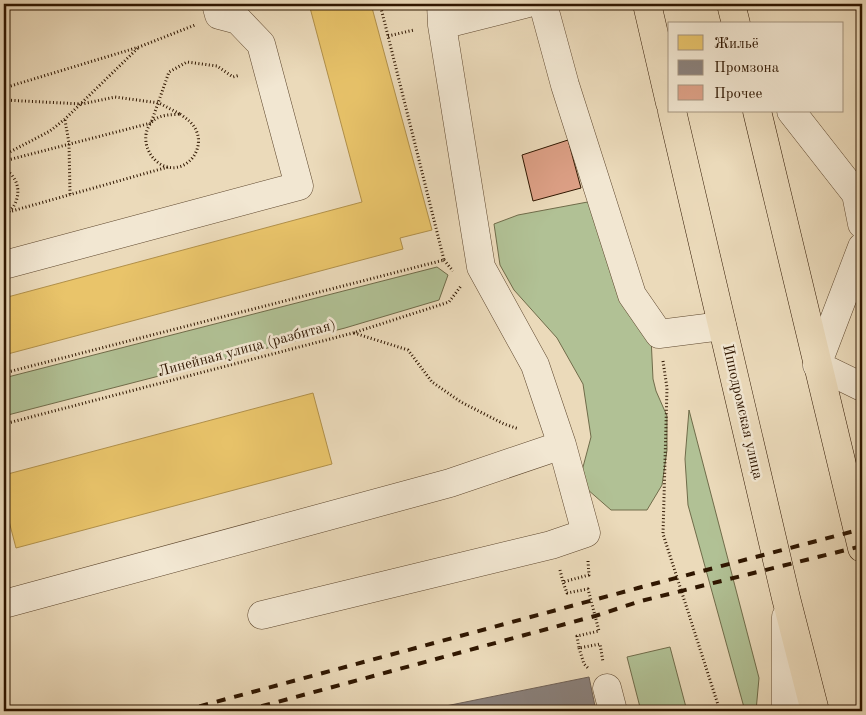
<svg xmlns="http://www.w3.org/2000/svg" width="866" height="715" font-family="'Old Standard TT',serif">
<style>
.green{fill:#b1c195;stroke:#706c4a}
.homes{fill:#e9c46a;stroke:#b1904a}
.industry{fill:#8a817c;stroke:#6f6157}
.building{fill:#dda086;stroke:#2f1600}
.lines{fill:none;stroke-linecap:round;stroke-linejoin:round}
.minor-casing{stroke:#5e472e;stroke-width:29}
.highway-casing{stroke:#2f1600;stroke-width:29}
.path{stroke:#2f1600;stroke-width:3;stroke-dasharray:1 2.5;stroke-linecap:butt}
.minor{stroke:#f2e7d2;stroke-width:28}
.highway{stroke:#ebdaba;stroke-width:28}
.rail{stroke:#2f1600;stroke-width:4;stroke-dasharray:9 9;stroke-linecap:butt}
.labels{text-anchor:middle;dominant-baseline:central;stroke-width:5;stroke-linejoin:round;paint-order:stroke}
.street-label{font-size:15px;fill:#2f1600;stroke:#f2e7d2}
</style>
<rect width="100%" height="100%" fill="#ebdaba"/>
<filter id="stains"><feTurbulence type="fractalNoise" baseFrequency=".004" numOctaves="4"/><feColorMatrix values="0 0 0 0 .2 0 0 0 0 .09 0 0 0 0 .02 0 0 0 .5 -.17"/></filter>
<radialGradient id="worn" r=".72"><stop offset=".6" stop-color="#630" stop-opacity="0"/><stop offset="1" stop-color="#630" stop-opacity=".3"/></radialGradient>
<path class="green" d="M593,201L651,337L653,379L656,391L667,416V450L662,485L647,510H611L579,482L591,437L583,384L557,338L514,290L500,265L494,224L518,215Z
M437,267L448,275L439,300L345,328L4,416V378Z
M689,410L759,678L756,711H745L688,505L685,459Z
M670,647L687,711H641L627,657Z"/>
<path class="homes" d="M309,4H371L432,230L400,238L403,249L4,355V298L362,202Z
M313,393L332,464L16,548L4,502V475Z"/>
<path class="industry" d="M589,677L596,711H421Z"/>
<path class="building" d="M568,140L581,188L533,201L522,155Z"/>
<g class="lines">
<defs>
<path id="minor" d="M543,4L565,85L632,295L659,334L722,326
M442,25L525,4
M791,111L856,194L862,224
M862,247L817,365L862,387
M4,265L299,186L261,44L238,20L219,15L216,4
M4,604L450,483L562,445
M262,615L551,545L586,533L562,445L535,365L481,267L442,25L441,4
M607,688L613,711
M786,711V617"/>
<path id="highway" d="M647,4L670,103
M731,4L736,24
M672,111L786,598L815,711
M757,111L862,548"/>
</defs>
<use href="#minor" class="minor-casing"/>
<use href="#highway" class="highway-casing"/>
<path class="path" d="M388,36L414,30
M4,88L139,47L195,25
M4,100L82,104L115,97L159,103L180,114
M180,114C187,119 193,123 196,130C205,149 188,172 167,167C149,162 139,138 151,123C158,114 171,115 180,114Z
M65,120L69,143L70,195
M4,155L50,131L65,119L139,47
M4,161L151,123L169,72L187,62L217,66L233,77L240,75
M4,169C23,179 22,205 4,215
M12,211L168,167
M444,260L453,271
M354,333L408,350L432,382L461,402L504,424L519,429
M663,361L667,388L663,534L720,711
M4,373L444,260L380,4
M4,424L353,333L449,302L461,286
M588,561L589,575L563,582L567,593L588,589L599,631L577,636L579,648L600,644L603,662
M560,570L563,582
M579,648L584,664L589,669"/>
<use href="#minor" class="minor"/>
<use href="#highway" class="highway"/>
<path class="rail" d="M182,711L638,588L862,529
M244,711L595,616L641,601L862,546"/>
</g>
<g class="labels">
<g class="street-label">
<text transform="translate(247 349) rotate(-15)">Линейная улица (разбитая)</text>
<text transform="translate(742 412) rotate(77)">Ипподромская улица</text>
</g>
</g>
<rect width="866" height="715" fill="none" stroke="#ebdaba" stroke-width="20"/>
<rect x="5" y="5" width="856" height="705" fill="none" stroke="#2f1600" stroke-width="2.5"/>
<rect x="10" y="10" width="846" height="695" fill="none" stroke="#2f1600"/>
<rect x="668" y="22" width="175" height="90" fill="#f2e7d2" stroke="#a4937e"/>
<rect x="678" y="35" width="25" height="15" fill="#e9c46a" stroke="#a4937e"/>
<text x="714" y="48" font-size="15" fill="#2f1600">Жильё</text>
<rect x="678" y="60" width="25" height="15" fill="#8a817c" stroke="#a4937e"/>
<text x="714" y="72" font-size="15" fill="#2f1600">Промзона</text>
<rect x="678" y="85" width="25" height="15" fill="#dda086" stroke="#a4937e"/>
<text x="714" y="98" font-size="15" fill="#2f1600">Прочее</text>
<rect width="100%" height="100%" filter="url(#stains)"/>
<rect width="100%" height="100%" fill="url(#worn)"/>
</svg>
